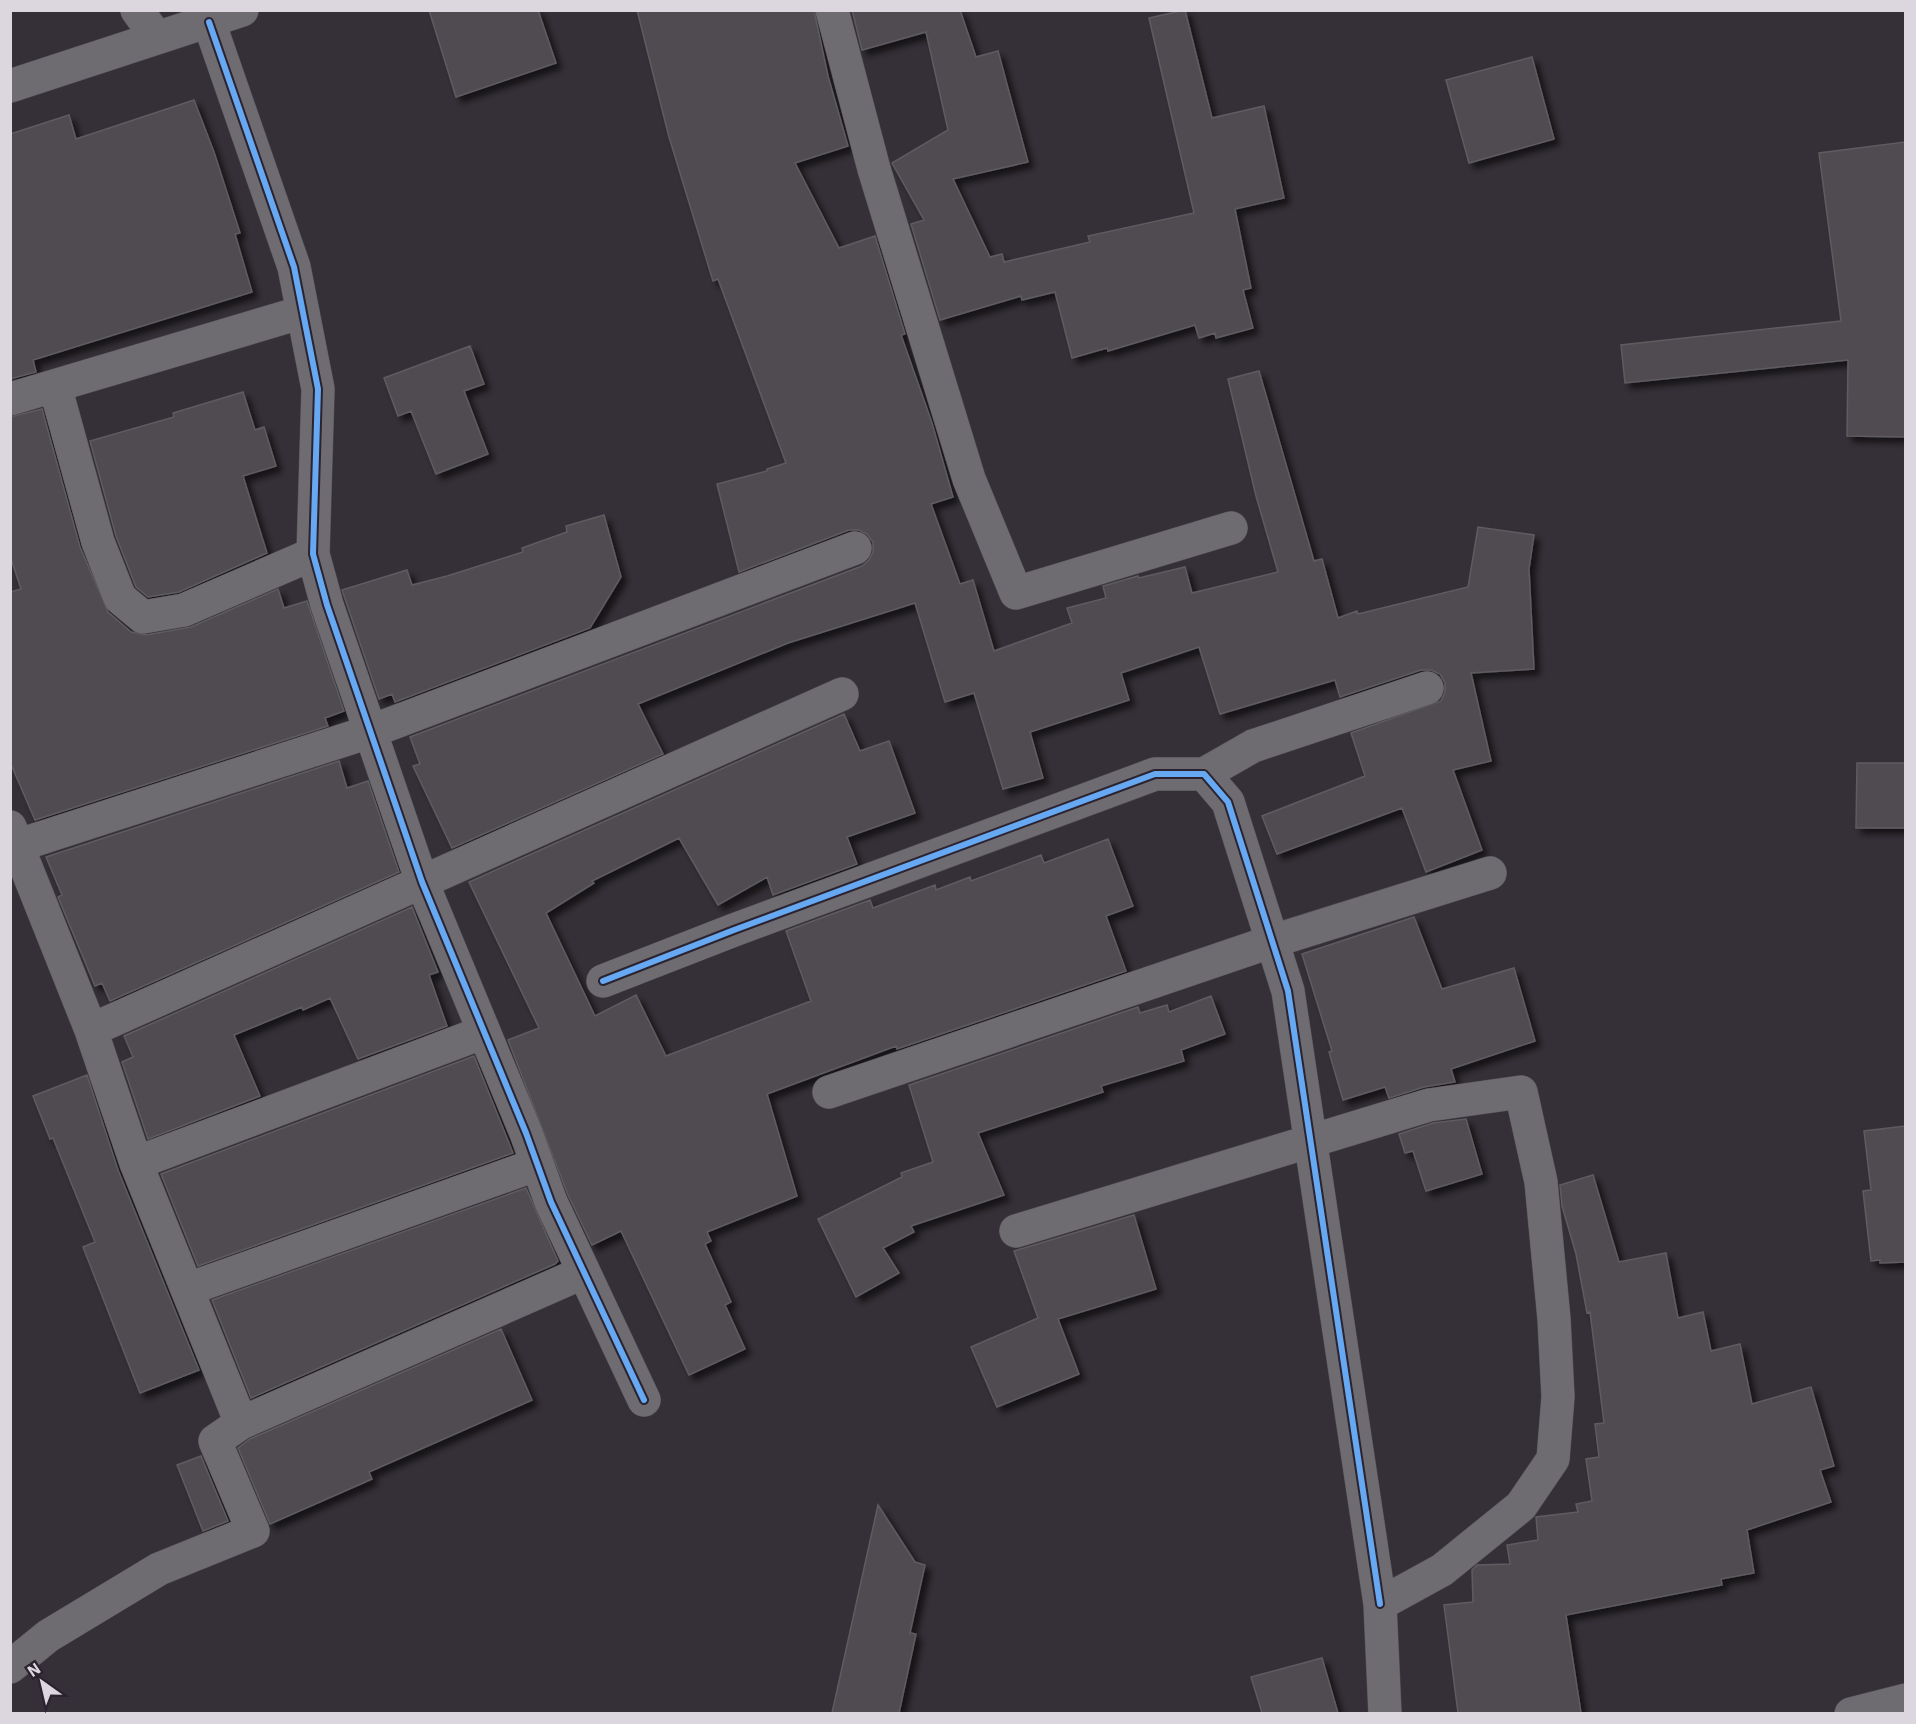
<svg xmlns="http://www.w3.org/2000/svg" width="1916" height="1724" font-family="'IBM Plex Sans',sans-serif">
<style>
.building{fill:#504b51;stroke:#5f5b61;stroke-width:1.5;filter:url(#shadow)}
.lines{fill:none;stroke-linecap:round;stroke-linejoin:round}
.minor-casing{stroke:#524e55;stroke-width:34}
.minor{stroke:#6f6c71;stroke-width:33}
.cycleway-casing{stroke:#2c2330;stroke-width:10}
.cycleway{stroke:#66a8f1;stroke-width:6}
</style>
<defs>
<filter id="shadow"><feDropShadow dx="5.5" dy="5.5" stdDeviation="3" flood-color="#0009"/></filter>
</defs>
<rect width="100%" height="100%" fill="#353037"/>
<path class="building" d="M429,10H538L556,63L456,97Z
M637,10H814L828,76L848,146L795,163L839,248L875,236L905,334L901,335L932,423L953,497L931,504L960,584L973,580L994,651L1072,623L1067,608L1106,598L1103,586L1138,576L1139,578L1185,567L1192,593L1278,572L1256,496L1228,379L1259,371L1314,561L1322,559L1338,618L1357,611L1358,614L1468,587L1478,527L1534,535L1529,569L1534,669L1471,673L1491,761L1453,770L1482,850L1426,872L1402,808L1277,854L1262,816L1365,776L1351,733L1441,701L1445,692V683L1440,674L1431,670H1421L1340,697L1335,680L1220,714L1199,647L1121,673L1129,700L1030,732L1043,778L1003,789L974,693L945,702L915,603L788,643L638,704L663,754L452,848L413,766L420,764L410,737L862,566L869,560L873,552V542L867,534L859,530H849L739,572L717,484L767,471V469L786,463L718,279L713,281L669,137Z
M852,10H960L976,57L998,51L1028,162L953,179L990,257L1002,254L1004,262L1090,242L1088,236L1194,213L1149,18L1185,10L1212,118L1264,106L1284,198L1235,209L1251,288L1243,290L1253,328L1216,338L1215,333L1199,338L1195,325L1108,351L1107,348L1072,358L1055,292L1022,300L1021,296L940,320L911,224L924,220L892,163L948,130L926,32L862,50Z
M1532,57L1554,139L1469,163L1446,80Z
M194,100L214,152L240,233L235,234L252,292L33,360L36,372L10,379V134L69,115L76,139Z
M1905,142V437L1847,436L1848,360L1625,383L1621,345L1841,321L1819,153Z
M470,346L484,384L464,391L488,454L436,474L411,411L398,416L384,378Z
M243,392L255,430L264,427L276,466L243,476L267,553L179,592L148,597L136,587L116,536L90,441L174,417L173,413Z
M42,409L80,547L108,612L131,632L146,635L191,627L278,589L284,608L307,601L344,711L325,718L328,726L35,820L10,762V592L21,589L10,556V417Z
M604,515L621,577L590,628L395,702L392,694L379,699L342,590L407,570L412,585L447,576L523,552L522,548L567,532L566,526Z
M844,714L860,751L889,741L915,813L847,837L857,864L773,895L767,877L718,905L679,838L592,881L594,883L546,913L595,1016L636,995L666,1056L811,1001L786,931L870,900L873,908L935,885L936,890L970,877L971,881L1041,855L1044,863L1108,839L1133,906L1106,916L1126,971L897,1049L896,1046L767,1094L797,1196L707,1232L711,1241L705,1244L731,1302L725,1305L745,1349L689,1375L621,1231L592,1245L568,1195L508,1040L539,1028L469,882Z
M339,761L347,788L368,781L399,872L110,1001L102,983L95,986L58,897L62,895L46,857Z
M1857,763H1905V828H1856Z
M412,907L438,972L429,975L447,1026L358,1059L330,998L303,1010L302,1007L234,1035L260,1096L148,1139L122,1062L133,1057L124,1036Z
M1414,917L1442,989L1514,968L1535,1041L1451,1069L1455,1082L1424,1087L1389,1098L1385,1087L1343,1100L1329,1052L1332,1051L1302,954Z
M1211,996L1225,1034L1181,1050L1184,1061L1101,1086L1103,1092L978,1133L1004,1195L911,1226L914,1232L883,1248L899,1273L856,1297L818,1219L902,1177L901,1173L933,1162L909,1085L1138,1007L1140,1013L1167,1005L1169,1012Z
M474,1056L513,1153L198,1266L161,1174Z
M87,1075L118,1170L199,1370L140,1393L83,1247L95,1242L53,1138L50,1139L33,1096Z
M1466,1119L1482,1174L1426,1191L1413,1151L1405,1153L1399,1134L1433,1123Z
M1905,1126V1262L1880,1263V1260L1871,1261L1863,1191L1871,1190L1864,1131Z
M1593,1175L1619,1262L1666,1253L1678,1318L1703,1312L1711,1351L1740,1344L1752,1404L1811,1387L1834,1466L1820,1470L1831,1502L1747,1530L1754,1573L1721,1579L1722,1585L1566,1615L1581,1713H1458L1444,1605L1473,1602L1472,1570L1477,1565L1510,1564L1507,1545L1538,1540L1536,1517L1578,1512L1576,1504L1592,1501L1586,1459L1599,1457L1595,1424L1604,1423L1590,1312L1587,1313L1576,1254L1562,1206L1560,1185Z
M526,1188L558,1261L555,1264L251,1398L212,1300Z
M1134,1215L1156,1289L1058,1319L1079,1374L997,1407L971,1347L1038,1318L1014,1251Z
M501,1329L532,1400L369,1472L372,1479L270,1524L238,1448L250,1439Z
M201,1456L228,1521L203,1531L177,1465Z
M878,1505L915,1562L925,1565L910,1633L916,1634L899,1713H832Z
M1322,1658L1338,1713H1262L1251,1677Z"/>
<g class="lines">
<defs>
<path id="minor" d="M137,10L157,38
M832,10L874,169L969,479L1016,593L1231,528
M209,22L294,267L318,389L313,554L327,605L422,882L526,1133L551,1202L644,1400
M10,86L242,10
M55,386L98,542L120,598L143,617L184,610L313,554
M10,399L303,312
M1204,774L1253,746L1427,688
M10,827L91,1030L136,1163L241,1423
M10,848L369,732L855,548
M603,981L734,930L1155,774H1204L1228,802L1288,991L1380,1604
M91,1030L842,694
M829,1092L1273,941L1490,873
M136,1163L484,1032
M1016,1231L1429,1105L1521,1092L1541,1182L1554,1319L1558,1397L1553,1459L1521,1506L1442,1570L1380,1604L1385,1714
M188,1289L524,1169L536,1162
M10,1667L48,1636L159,1569L253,1531L215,1441L241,1423L582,1273
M1851,1714L1906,1700"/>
</defs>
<use href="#minor" class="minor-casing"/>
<use href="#minor" class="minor"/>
<defs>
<path id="cycleway" d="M209,22L294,267L318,389L313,554L327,605L422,882L526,1133L551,1202L644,1400
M603,981L734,930L1155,774H1204L1228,802L1288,991L1380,1604"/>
</defs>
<use href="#cycleway" class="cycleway-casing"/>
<use href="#cycleway" class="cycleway"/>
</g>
<rect width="1916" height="1724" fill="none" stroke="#dcd6df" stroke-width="24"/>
<g transform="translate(42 1682) rotate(326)" stroke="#2c2330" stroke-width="4.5" paint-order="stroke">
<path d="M0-4.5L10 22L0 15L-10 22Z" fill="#dcd6df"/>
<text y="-9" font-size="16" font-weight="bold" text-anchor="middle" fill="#dcd6df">N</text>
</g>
</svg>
